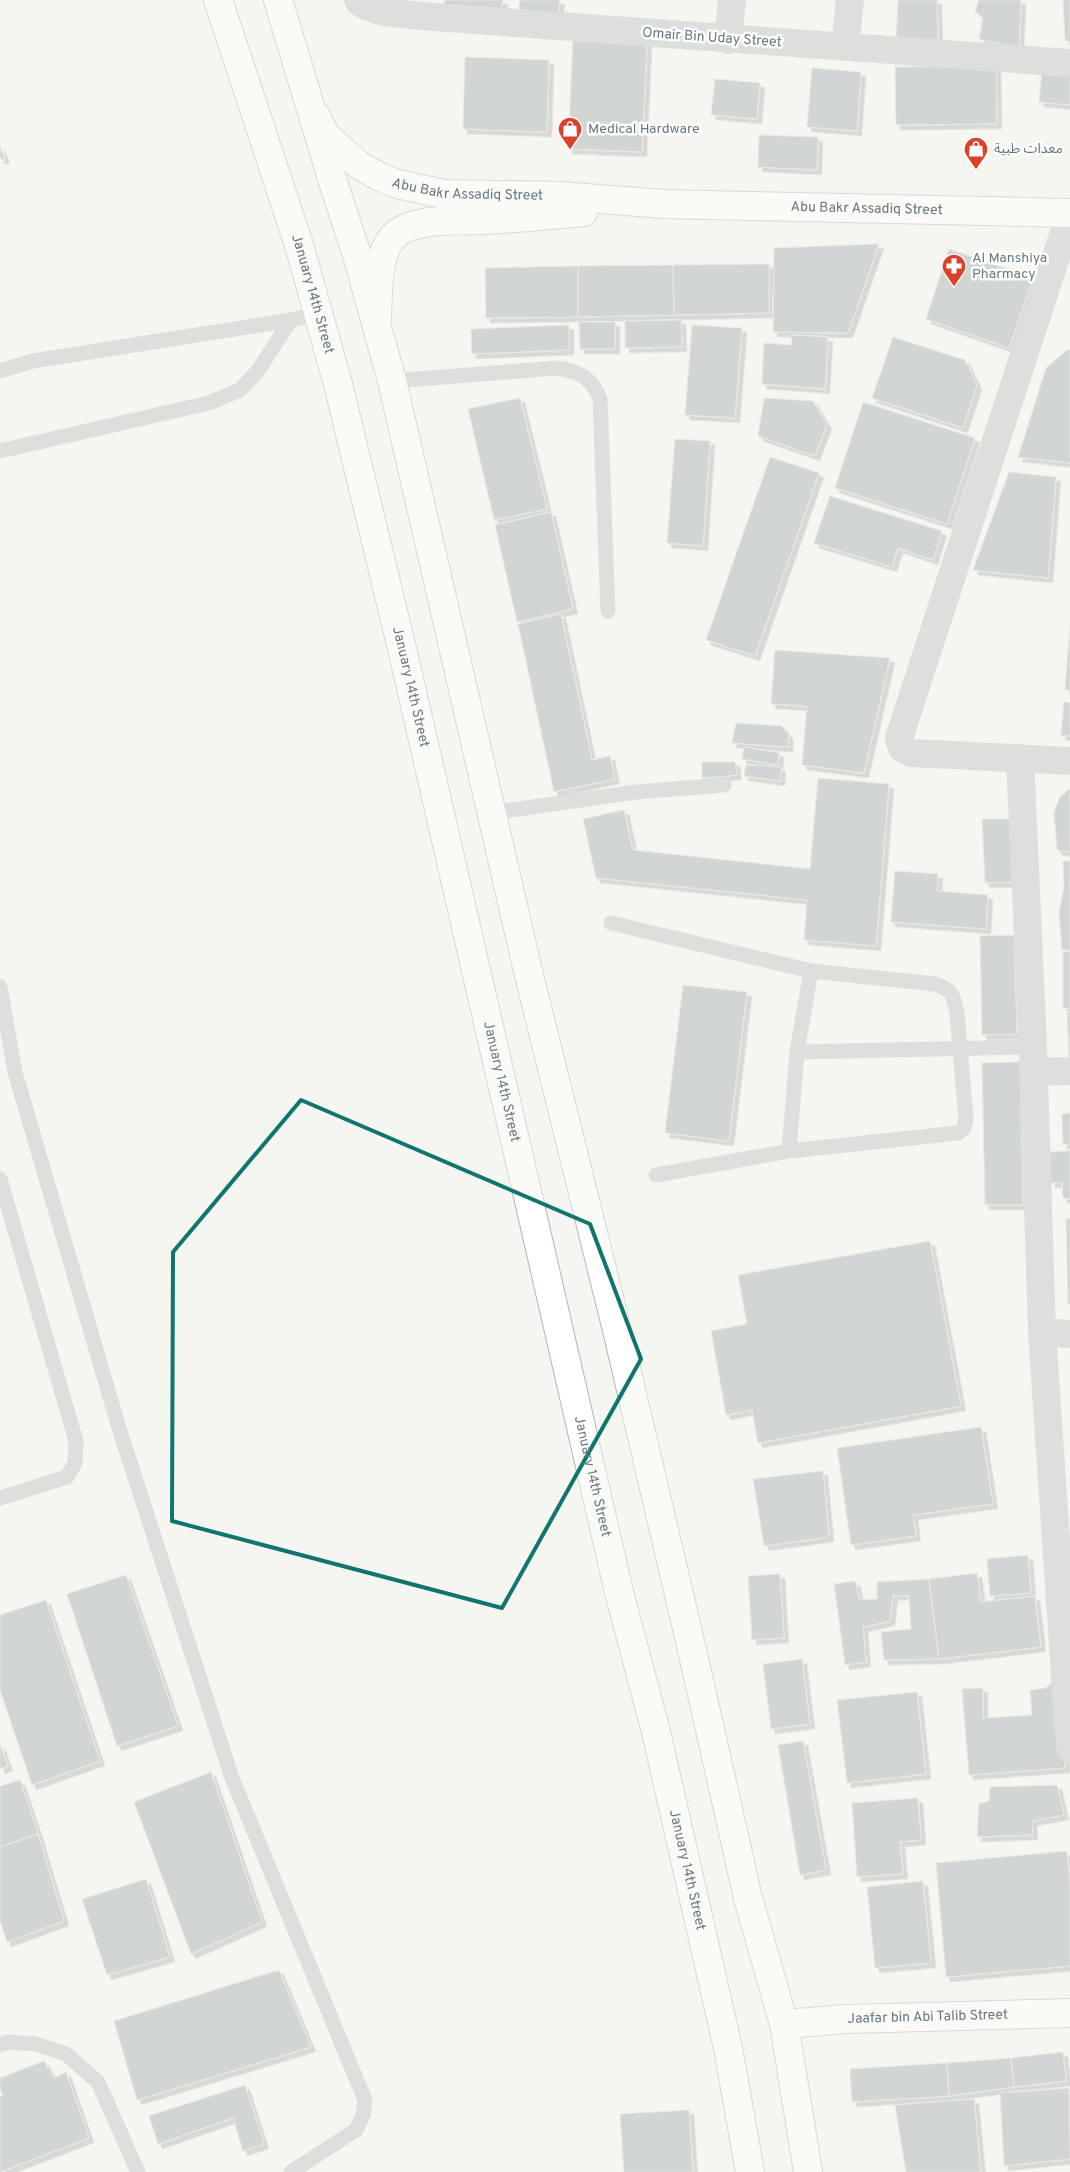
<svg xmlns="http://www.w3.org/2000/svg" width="1070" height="2172" font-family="Overpass,'Noto Sans Arabic',sans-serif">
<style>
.building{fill:#a4aeb2;stroke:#d6d6d4;filter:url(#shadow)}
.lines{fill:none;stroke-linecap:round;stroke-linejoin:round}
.secondary-casing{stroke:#b0b7ba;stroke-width:30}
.highway-casing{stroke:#b1b6b8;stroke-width:30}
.lane{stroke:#bec3c5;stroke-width:15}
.street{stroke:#bec3c5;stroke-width:28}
.secondary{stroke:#fff;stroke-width:28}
.highway{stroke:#fff;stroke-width:28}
.marked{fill:none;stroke:#0f766e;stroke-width:4;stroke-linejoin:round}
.labels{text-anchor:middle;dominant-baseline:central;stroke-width:5;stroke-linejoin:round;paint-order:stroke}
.street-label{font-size:14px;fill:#657881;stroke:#fff}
.poi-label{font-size:14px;fill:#657881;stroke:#fff;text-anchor:start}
</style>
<defs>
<filter id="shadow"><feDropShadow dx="4.5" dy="4.5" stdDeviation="0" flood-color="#0004"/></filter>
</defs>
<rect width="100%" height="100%" fill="#f5f5f1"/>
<path class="building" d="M445,0H503L500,14L444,6Z
M520,0H560L558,16L517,20Z
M898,0H937L938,42L896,40Z
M979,0H1021L1019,48L979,39L983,18L975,11Z
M1063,0H1070V42L1065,40Z
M573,39L647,42L642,152L568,149Z
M465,57L549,60L547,132L463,129Z
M1043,58L1070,61V105L1039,102Z
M996,66L997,124L896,125L895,67Z
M812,68L861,72L857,131L807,127Z
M715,79L760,83L757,119L711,115Z
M759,135L818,137L817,170L758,167Z
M0,146L5,159H0Z
M879,244L848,333L773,332L774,248Z
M949,249L1033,278L1009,348L926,319Z
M769,264V313L674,315L673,265Z
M673,265L674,315L578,317V266Z
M578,266V317L486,318L485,268Z
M681,320L682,347L625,348V321Z
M579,322H615V349H580Z
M569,325V350L472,354L471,329Z
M692,325L742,328L735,418L685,415Z
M792,335L828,337L825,389L762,384L764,343L791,345Z
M893,337L965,360L977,385L963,428L872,398Z
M1067,350H1070V463L1018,457L1046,368Z
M520,398L547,509L494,520L468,409Z
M764,398L813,401L827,424L815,456L758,436Z
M863,402L975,438L947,524L835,488Z
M675,439L710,441L703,546L667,543Z
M770,457L819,473L755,656L706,640Z
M1009,472L1056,477L1048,578L973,570Z
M830,496L942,531L933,560L898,548L892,567L814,543Z
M551,512L573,609L517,622L495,525Z
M561,614L592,760L610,756L615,779L554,792L518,624Z
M1070,624V690H1065Z
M775,650L890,658L864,773L802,765L807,706L771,704Z
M1064,702L1070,703V736L1061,735Z
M736,723L782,726L789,736L788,747L732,743Z
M744,747L779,753L778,765L742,759Z
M702,762H735L737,775L702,778Z
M746,765L781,767L780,781L744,776Z
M818,778L889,784L876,946L804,940L807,900L596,878L583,819L624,810L633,850L810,869Z
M1069,789H1070V852L1057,850L1054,812L1060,797Z
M982,819H1011L1013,882L985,883Z
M1063,861H1070V950H1062L1059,912L1064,888Z
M895,871L938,874L937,891L988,895L986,929L891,922Z
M1014,935L1017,1034L982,1035L980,936Z
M1063,952H1070V1008H1063Z
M683,985L747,992L729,1141L665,1133Z
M1067,1012H1070V1059H1069Z
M1020,1062L1023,1205H985L982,1063Z
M1070,1113V1144H1063L1062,1114Z
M1070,1151V1199L1063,1198L1062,1182L1051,1183L1050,1152Z
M1066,1219H1070V1304H1068Z
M930,1241L961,1406L758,1443L752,1410L726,1415L711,1331L747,1324L738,1275Z
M981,1427L993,1504L913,1515L916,1536L851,1545L837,1448Z
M823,1471L829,1537L764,1546L753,1479Z
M1028,1555L1031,1593L990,1596L987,1559Z
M977,1573L981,1602L1035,1596L1041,1647L939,1659L929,1579Z
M780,1574L784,1638L752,1640L748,1576Z
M126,1575L178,1726L117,1746L67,1594Z
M929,1579L939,1659L884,1660L881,1632L911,1629L909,1596L893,1595L890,1621L863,1627L866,1662L845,1665L834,1584L855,1581L860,1600L877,1599V1582Z
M46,1600L100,1761L32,1785L0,1690V1615Z
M802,1659L810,1724L771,1729L763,1664Z
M1050,1684H1058L1065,1768L969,1775L962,1689L983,1688V1718L1032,1715L1030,1690L1046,1688Z
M917,1692L926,1774L847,1783L837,1700Z
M803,1741L826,1870L800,1875L778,1745Z
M0,1744L8,1766L0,1769Z
M211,1772L262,1922L191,1954L134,1802Z
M20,1780L38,1834L0,1847V1786Z
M1057,1785L1064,1815L1032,1821L1033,1835L977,1837L979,1804L989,1801L990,1787Z
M918,1798L921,1840L900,1842L903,1874L857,1877L852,1803Z
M38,1834L64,1921L7,1942L0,1921V1847Z
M1067,1851L1070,1883V1966L946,1977L936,1863Z
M146,1879L170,1957L107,1975L82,1899Z
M923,1881L931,1963L875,1968L867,1887Z
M279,1970L311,2047L137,2100L114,2021Z
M1063,2052L1066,2081L1014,2087L1011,2058Z
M1011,2058L1014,2087L949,2096L947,2063Z
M44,2061L54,2078L66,2072L89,2138L0,2172V2096L3,2095L0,2089V2078Z
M947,2063L949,2096L852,2102L850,2069Z
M245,2085L264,2144L243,2151L233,2118L158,2144L149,2116Z
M1069,2088L1070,2159L1004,2166L1000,2093Z
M974,2099L981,2172H906L895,2105Z
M689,2110L693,2172H624L620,2114Z"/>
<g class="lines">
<defs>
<g id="secondary">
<path id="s1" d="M316,116L326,136L359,165L378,176L397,184L444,194L560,196L664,204L1070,213"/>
<path d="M377,319C378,297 377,259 390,241C394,234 404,228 412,226C433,219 458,221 480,220C514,219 549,215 583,212"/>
<path id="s2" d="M784,2024L847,2019L1070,2013"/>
</g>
<g id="highway">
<path id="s3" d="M218,0L299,245L338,384L404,657L619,1592L656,1732L728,2048L750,2172"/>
<path d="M278,0L334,185L357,255L392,381L528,971L617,1330L693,1654L748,1898L784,2024L808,2172"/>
</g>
</defs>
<use href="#secondary" class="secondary-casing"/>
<use href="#highway" class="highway-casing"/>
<path class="lane" d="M0,371L33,361L291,320L318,314
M392,381L557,368C579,371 592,378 600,399L608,611
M0,451L209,403L240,390L257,372L291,320
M491,813L636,792L724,785
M611,923L811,971
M811,971L935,984C953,990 953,995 957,1013L966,1119L964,1128L958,1133L789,1151L797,1052Z
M0,987L15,1072L119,1428L232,1778L365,2100L363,2115L356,2130L291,2172
M797,1052L1033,1047
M656,1175L789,1151
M0,1179L76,1441L75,1463L67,1477L0,1498
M0,2045L7,2042L36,2044L66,2054L98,2082L138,2172"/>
<path class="street" d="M358,0C368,14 416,15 434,17L1070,63
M728,40L732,0
M845,47L850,0
M1070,214L899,738L902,748L911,753L1070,761
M1020,758L1033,1047L1042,1332L1070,1749
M1034,1072L1070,1071
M1042,1332L1070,1334"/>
<use href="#secondary" class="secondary"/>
<use href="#highway" class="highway"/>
</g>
<path d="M0 0H1070V2172H0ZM301,1100L590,1224L641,1359L502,1608L172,1521L173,1252Z" fill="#f5f5f1" fill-opacity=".55" fill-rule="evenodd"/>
<path class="marked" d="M301,1100L590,1224L641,1359L502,1608L172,1521L173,1252Z"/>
<defs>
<symbol id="shop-pin" viewBox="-11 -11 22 30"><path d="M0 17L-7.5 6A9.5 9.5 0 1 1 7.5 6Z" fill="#dd3f29" stroke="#fff"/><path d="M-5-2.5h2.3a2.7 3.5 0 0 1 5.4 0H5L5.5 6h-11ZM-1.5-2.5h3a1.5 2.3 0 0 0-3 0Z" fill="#fff"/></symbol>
<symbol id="pharmacy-pin" viewBox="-11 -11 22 30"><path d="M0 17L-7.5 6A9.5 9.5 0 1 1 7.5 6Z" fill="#dd3f29" stroke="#fff"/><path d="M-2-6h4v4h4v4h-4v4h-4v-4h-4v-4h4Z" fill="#fff"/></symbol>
</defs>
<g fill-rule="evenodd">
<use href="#shop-pin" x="556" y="115" width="28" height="38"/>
<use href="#shop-pin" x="962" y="135" width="28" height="38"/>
<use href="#pharmacy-pin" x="940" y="252" width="28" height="38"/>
</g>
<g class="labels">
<g class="street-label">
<text transform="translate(712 38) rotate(4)">Omair Bin Uday Street</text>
<text stroke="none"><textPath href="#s1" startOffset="180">Abu Bakr Assadiq Street</textPath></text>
<text stroke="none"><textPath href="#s1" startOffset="580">Abu Bakr Assadiq Street</textPath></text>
<text stroke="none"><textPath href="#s3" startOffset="309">January 14th Street</textPath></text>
<text stroke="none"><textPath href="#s3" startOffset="714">January 14th Street</textPath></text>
<text stroke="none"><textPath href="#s3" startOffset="1119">January 14th Street</textPath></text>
<text stroke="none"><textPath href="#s3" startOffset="1524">January 14th Street</textPath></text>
<text stroke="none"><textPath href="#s3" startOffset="1929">January 14th Street</textPath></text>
<text stroke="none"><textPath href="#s2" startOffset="144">Jaafar bin Abi Talib Street</textPath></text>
</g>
<g class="poi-label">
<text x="588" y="129">Medical Hardware</text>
<text x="994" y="149">معدات طبية</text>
<text x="972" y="258">Al Manshiya<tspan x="972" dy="16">Pharmacy</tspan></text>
</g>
</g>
</svg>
